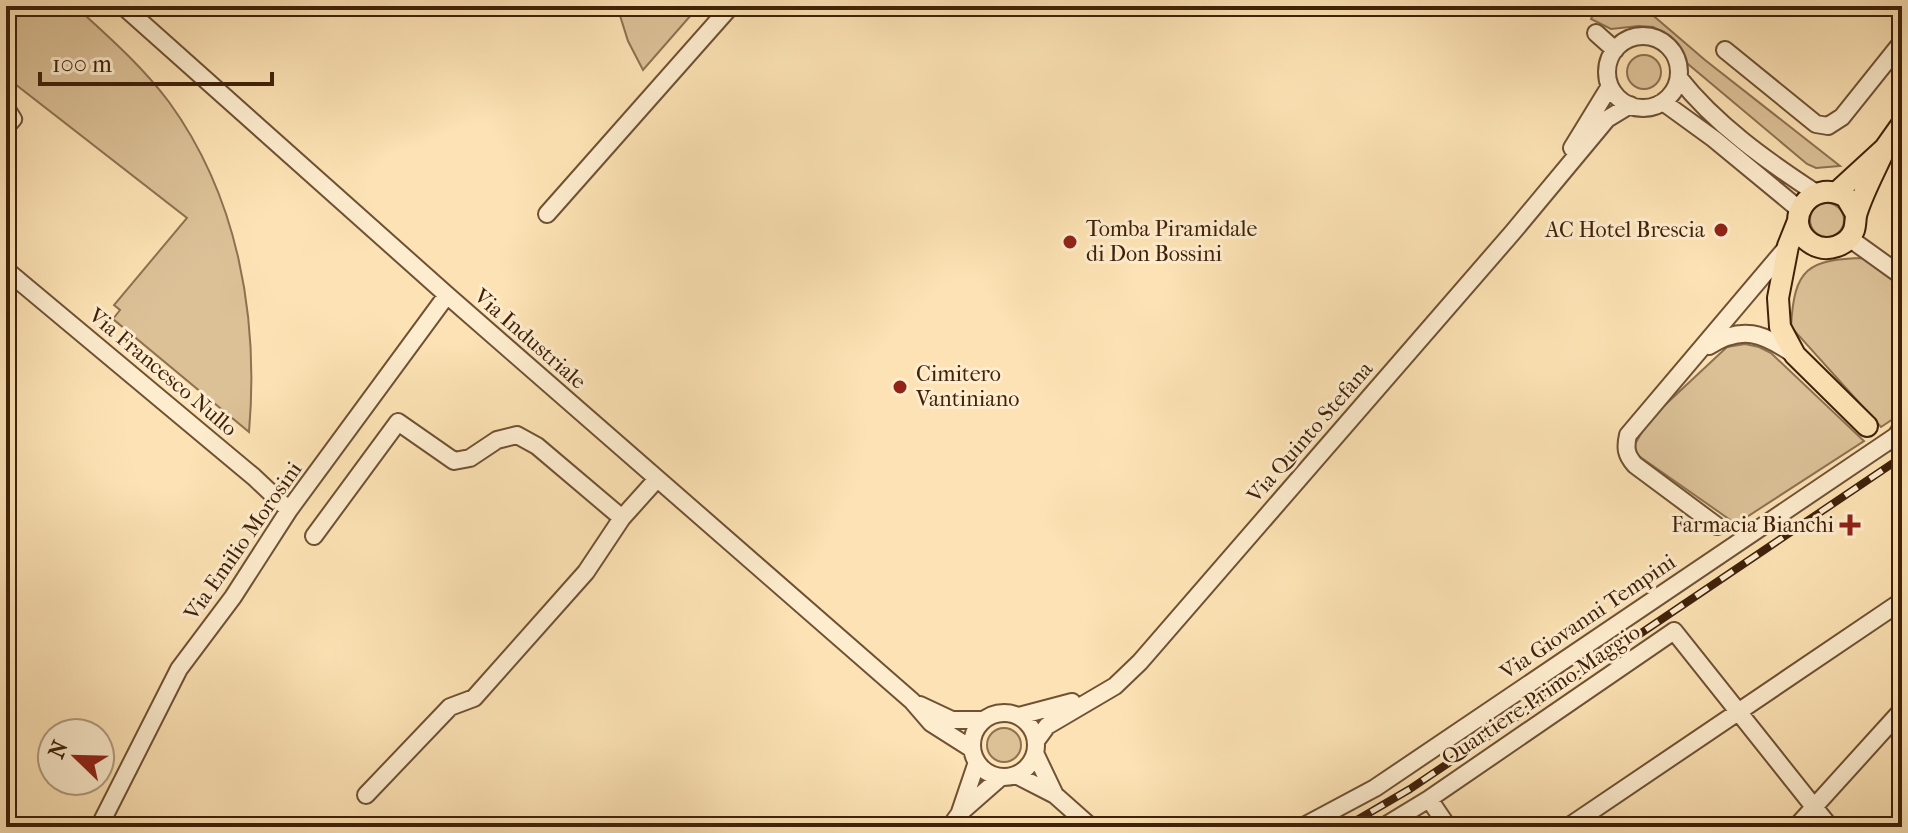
<svg xmlns="http://www.w3.org/2000/svg" width="1908" height="833" font-family="'IM FELL French Canon',serif">
<style>
.green{fill:#dcc197;stroke:#8e7150;stroke-width:2}
.lines{fill:none;stroke-linecap:round;stroke-linejoin:round}
.minor-casing{stroke:#6f5134;stroke-width:20}
.major-casing{stroke:#402109;stroke-width:24}
.minor{stroke:#fdecce;stroke-width:16}
.major{stroke:#fce2b4;stroke-width:20}
.rail-casing{stroke:#402109;stroke-width:8}
.rail{stroke:#fdecce;stroke-width:5;stroke-dasharray:15;stroke-linecap:butt}
.poi-dot{fill:#8f2418;stroke:#fdecce;stroke-width:3}
.labels{text-anchor:middle;dominant-baseline:central;stroke-width:6;stroke-linejoin:round;paint-order:stroke}
.poi-label{font-size:22px;fill:#402109;stroke:#fdecce;text-anchor:start}
.street-label{font-size:22px;fill:#402109;stroke:#fdecce}
</style>
<rect width="100%" height="100%" fill="#fce2b4"/>
<filter id="stains"><feTurbulence type="fractalNoise" baseFrequency=".0025" numOctaves="4"/><feColorMatrix values="0 0 0 0 .2 0 0 0 0 .09 0 0 0 0 .02 0 0 0 .5 -.17"/></filter>
<radialGradient id="worn" r=".72"><stop offset=".6" stop-color="#630" stop-opacity="0"/><stop offset="1" stop-color="#630" stop-opacity=".3"/></radialGradient>
<path class="green" d="M6,6H75C108,36 142,66 169,102C238,197 259,317 249,432L113,319L120,310L114,305L187,218L6,77Z
M617,6H699L643,70L628,41Z
M1597,6H1642L1705,60L1840,166L1816,168L1807,164L1688,64L1665,33L1653,27L1639,26L1611,29L1591,19Z
M1627 72a17 17 0 1 1 34 0a17 17 0 1 1-34 0Z
M1810 220a17 17 0 1 1 34 0a17 17 0 1 1-34 0Z
M1865,258L1902,286V413L1881,427L1791,327C1794,268 1808,259 1865,258Z
M1745,344L1759,347L1771,353L1864,441L1736,524L1636,454L1635,444L1649,420L1727,347Z
M987 745a17 17 0 1 1 34 0a17 17 0 1 1-34 0Z"/>
<g class="lines">
<defs>
<path id="minor" d="M123,6L447,295L912,701L931,723L972,749
M1596,33L1615,50
M1607 72a36 36 0 1 1 72 0a36 36 0 1 1-72 0Z
M1725,50L1816,124L1828,126L1842,117L1902,42
M1679,78C1715,124 1767,161 1816,193
M1663,102L1714,139L1800,210
M6,108L13,119L6,127
M1572,148L1610,86
M547,214L731,6
M1849,238L1902,276
M6,270L254,477L289,510
M1709,346C1742,325 1763,333 1793,354
M1896,436L1902,452
M1717,526L1635,465C1626,455 1625,448 1628,435L1787,247
M314,536L398,422L454,461L470,458L497,440L517,435L537,446L622,518
M920,705L952,720H983
M972 745a32 32 0 1 1 64 0a32 32 0 1 1-64 0Z
M1019,716L1072,702
M1036,741L1047,726L1115,686L1140,662L1513,232L1607,119L1630,105
M1035,753L1055,795
M1016,775L1055,795L1091,827
M366,795L450,707L474,698L586,572L622,518L657,479
M1429,799L1448,827
M960,812L977,762
M99,827L179,669L233,597L289,510L447,295
M950,827L960,813L1001,777
M1302,827L1375,788L1896,436L1902,427
M1383,827L1429,799L1674,631L1830,827
M1568,827L1902,601
M1796,827L1902,710"/>
<path id="major" d="M1837,192L1885,148L1902,124
M1856,214L1846,197C1808,176 1780,225 1812,244C1827,253 1848,246 1854,230C1856,224 1855,217 1857,212C1864,190 1876,169 1885,148
M1798,221L1788,246L1778,298L1780,327L1795,355L1867,426"/>
</defs>
<use href="#minor" class="minor-casing"/>
<use href="#major" class="major-casing"/>
<use href="#minor" class="minor"/>
<use href="#major" class="major"/>
<defs>
<path id="rail" d="M1345,827L1410,789L1902,457"/>
</defs>
<use href="#rail" class="rail-casing"/>
<use href="#rail" class="rail"/>
</g>
<g class="poi-dot">
<circle cx="1721" cy="230" r="8"/>
<circle cx="1070" cy="242" r="8"/>
<circle cx="900" cy="387" r="8"/>
<path d="M1846 513h8v8h8v8h-8v8h-8v-8h-8v-8h8z"/>
</g>
<g class="labels">
<g class="poi-label">
<text x="1086" y="229">Tomba Piramidale<tspan x="1086" dy="25">di Don Bossini</tspan></text>
<text x="1705" y="230" text-anchor="end">AC Hotel Brescia</text>
<text x="916" y="374">Cimitero<tspan x="916" dy="25">Vantiniano</tspan></text>
<text x="1834" y="525" text-anchor="end">Farmacia Bianchi</text>
</g>
<g class="street-label">
<text transform="translate(530 339) rotate(41)">Via Industriale</text>
<text transform="translate(163 372) rotate(40)">Via Francesco Nullo</text>
<text transform="translate(1310 432) rotate(-49)">Via Quinto Stefana</text>
<text transform="translate(243 541) rotate(-55)">Via Emilio Morosini</text>
<text transform="translate(1588 617) rotate(-34)">Via Giovanni Tempini</text>
<text transform="translate(1541 695) rotate(-34)">Quartiere Primo Maggio</text>
</g>
</g>
<rect width="1908" height="833" fill="none" stroke="#fce2b4" stroke-width="32"/>
<rect x="8" y="8" width="1892" height="817" fill="none" stroke="#402109" stroke-width="4"/>
<rect x="16" y="16" width="1876" height="801" fill="none" stroke="#402109" stroke-width="2"/>
<g transform="translate(76 757) rotate(293)"><circle r="38" fill="#fdecce" stroke="#b19b7f" stroke-width="2"/>
<path d="M0-6L14 30L0 20L-14 30Z" fill="#8f2418"/>
<text y="-12" font-size="22" font-weight="bold" text-anchor="middle" fill="#402109">N</text>
</g>
<path d="M40 72v12h232v-12" fill="none" stroke="#402109" stroke-width="4"/>
<text x="52" y="72" font-size="24" fill="#402109" stroke="#fdecce" stroke-width="6" paint-order="stroke">100 m</text>
<rect width="100%" height="100%" filter="url(#stains)"/>
<rect width="100%" height="100%" fill="url(#worn)"/>
</svg>
